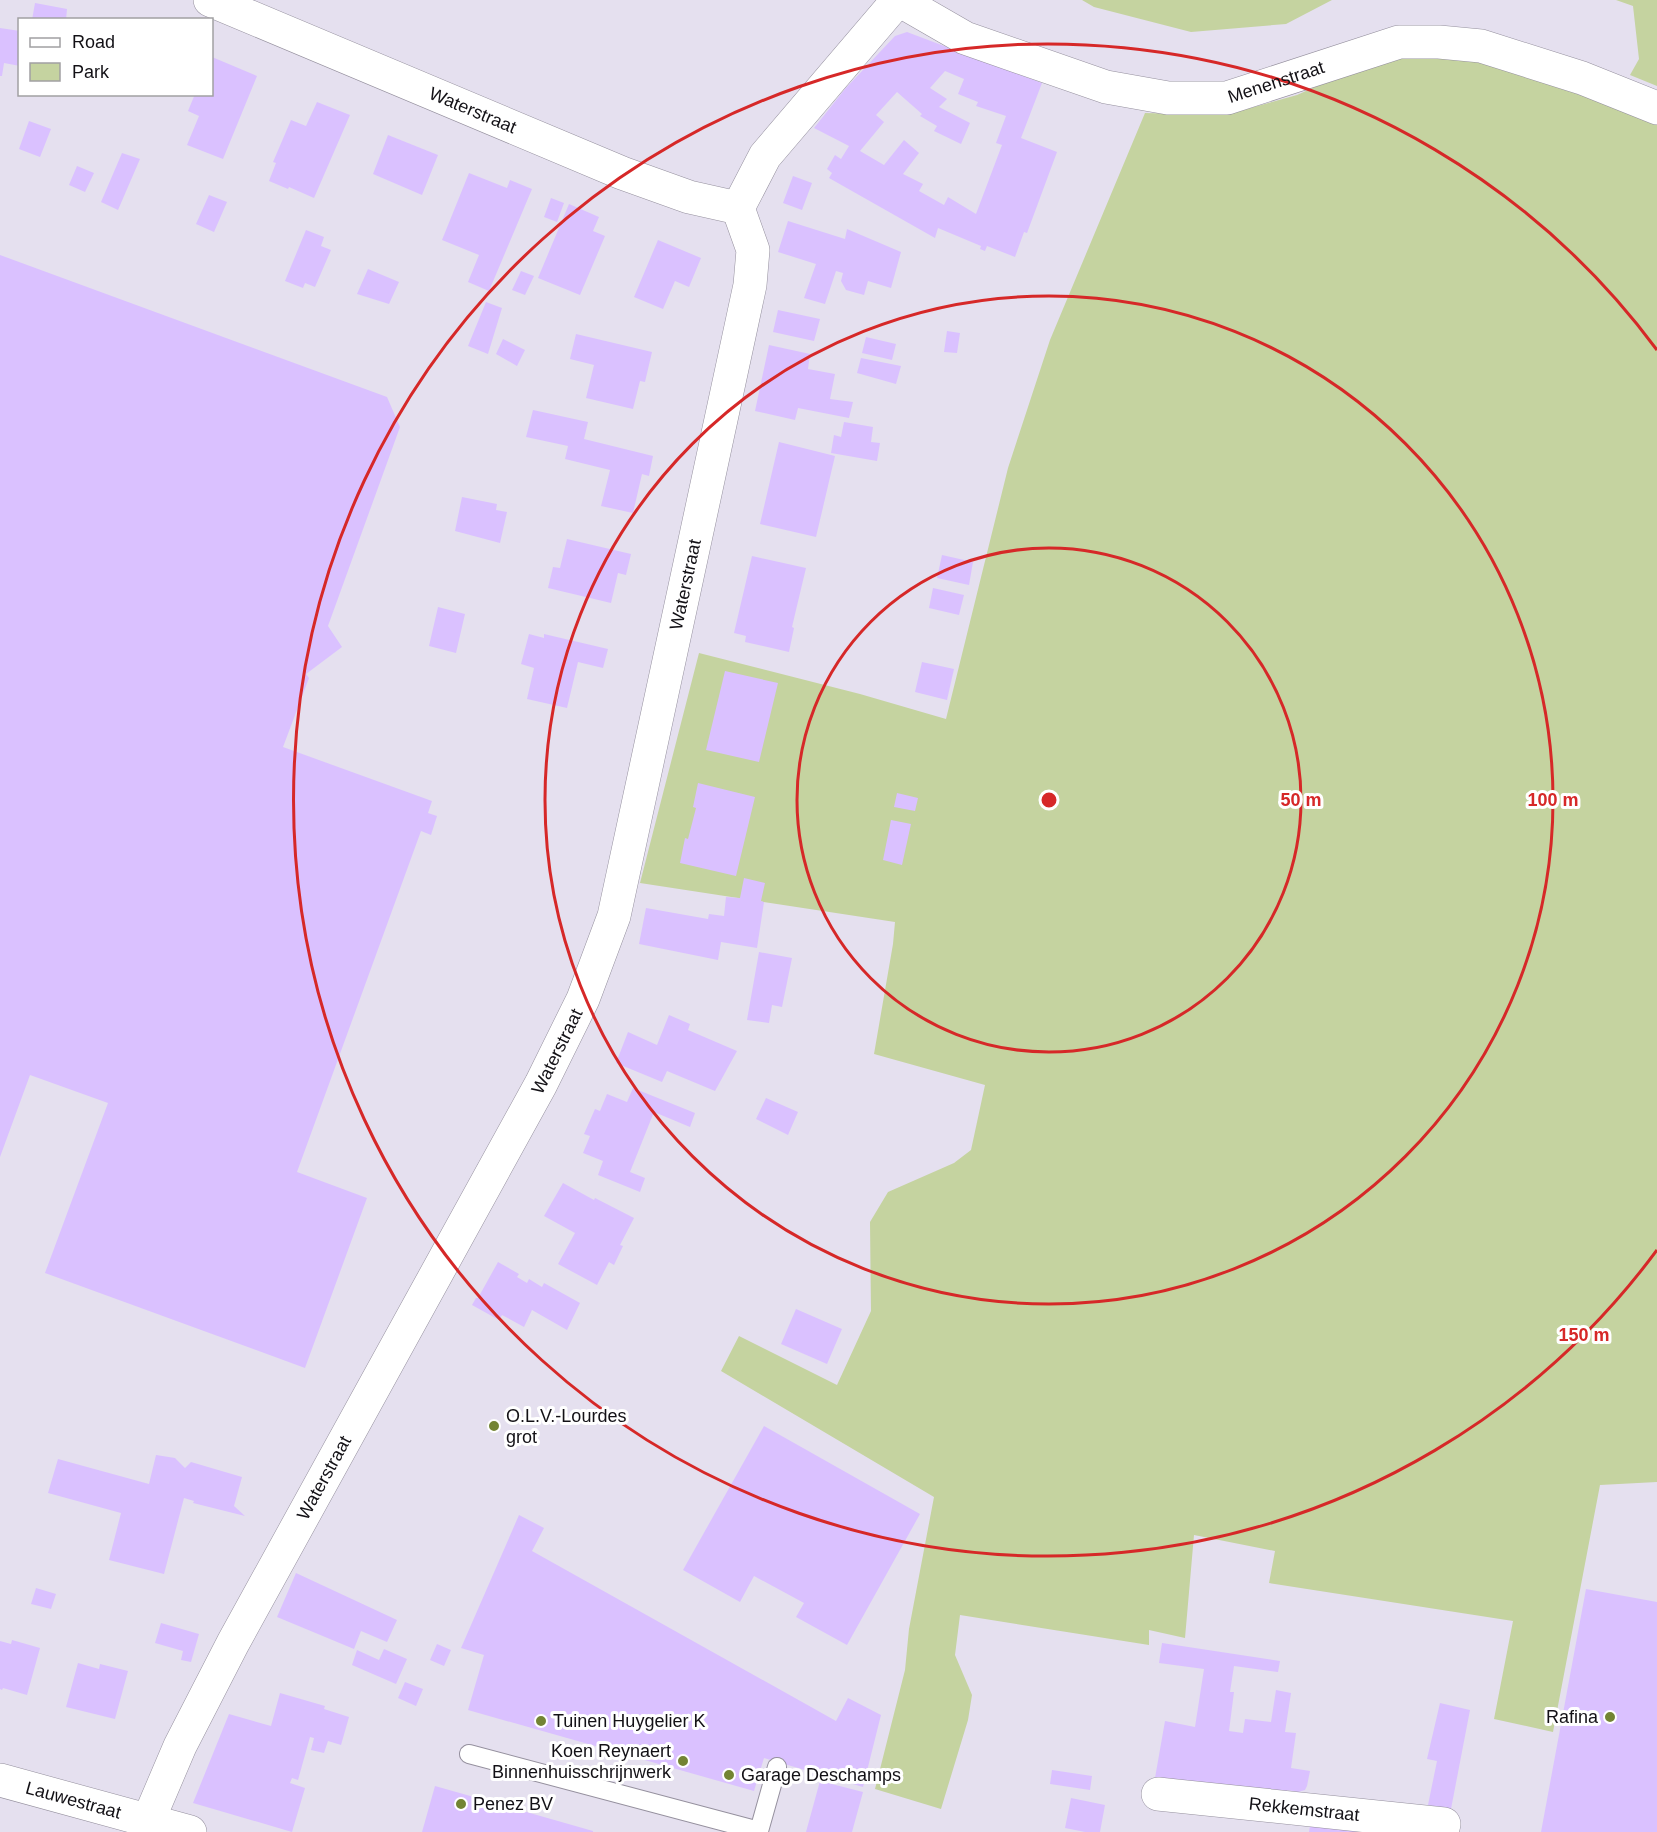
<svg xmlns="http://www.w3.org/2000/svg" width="1657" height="1832" font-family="Helvetica,sans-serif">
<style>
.green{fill:#c5d3a0}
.building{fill:#dac1ff;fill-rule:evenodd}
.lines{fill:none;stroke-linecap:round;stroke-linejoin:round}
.lane-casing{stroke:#95909e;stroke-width:20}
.street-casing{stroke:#95909e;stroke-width:34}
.secondary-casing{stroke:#95909e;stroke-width:34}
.lane{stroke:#fff;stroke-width:18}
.street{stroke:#fff;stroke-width:33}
.secondary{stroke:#fff;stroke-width:33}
.ring{fill:none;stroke:#d62828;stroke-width:3}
.poi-dot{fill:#738434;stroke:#fff;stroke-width:2}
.labels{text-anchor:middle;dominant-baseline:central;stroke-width:6;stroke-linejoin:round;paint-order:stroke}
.street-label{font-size:18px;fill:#131116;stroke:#fff}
.poi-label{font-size:18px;fill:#131116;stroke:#fff;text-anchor:start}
.centre{fill:#d62828;stroke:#fff;stroke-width:3}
.ring-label{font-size:18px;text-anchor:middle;font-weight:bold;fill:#d62828;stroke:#fff;stroke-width:6;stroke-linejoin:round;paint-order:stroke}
</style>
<rect width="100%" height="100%" fill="#e5e0ef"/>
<path class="green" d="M1082,0H1332L1286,24L1191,32L1094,7Z
M1616,0H1657V86L1630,75L1639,59L1633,6Z
M1420,56L1471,59L1657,120V1482L1600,1485L1553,1732L1494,1719L1513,1621L1269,1583L1275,1551L1194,1535L1185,1638L1149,1630V1645L960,1615L955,1655L972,1695L968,1720L941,1809L875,1789L905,1670L909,1629L934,1497L721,1371L739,1336L837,1385L871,1311L870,1222L888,1192L954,1163L971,1150L985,1085L874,1054L893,944L895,922L640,883L699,653L860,694L946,719L1008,468L1050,340L1145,113L1225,115L1297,95L1371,62Z"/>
<path class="building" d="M35,3L67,9L66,20H32Z
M0,28L20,31V66L4,63L2,76H0Z
M907,32L1042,83L1021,138L1057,152L1027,233L1024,232L1015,257L987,246L985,251L980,249L981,246L938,228L935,238L829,178L832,173L827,169L835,155L841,159L849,146L814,128L845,89L895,36ZM945,71L964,79L958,94L978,102L976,106L1006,116L996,143L1002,145L976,214L948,197L944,205L919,191L923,184L903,174L919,153L904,140L884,165L860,151L884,122L876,115L897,92L922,114L920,116L937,126L934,131L961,144L970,123L939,107L947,99L930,88Z
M212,57L257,76L223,159L187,145L199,116L188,111L195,94H212Z
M317,102L350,115L314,198L289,187L288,189L269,181L276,163L273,162L291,120L306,126Z
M29,121L51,129L40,157L19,149Z
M388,135L438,155L422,195L373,174Z
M122,153L140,159L118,210L101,202Z
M77,166L94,173L85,192L69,185Z
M469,173L507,188L510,180L532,189L489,291L468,282L479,255L442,240Z
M793,176L812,183L802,210L783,203Z
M209,195L227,202L214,232L196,224Z
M551,198L564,203L557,222L544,217Z
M569,204L599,217L593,231L605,236L580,295L538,278Z
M788,221L845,239L847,229L901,252L891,288L868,281L864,295L846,290L841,281L843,273L836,271L825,304L804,298L816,264L778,252Z
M306,230L324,237L321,246L331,250L315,287L305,283L303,288L285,281Z
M658,240L701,258L689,287L675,281L663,309L634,297Z
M0,255L387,397L400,427L328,626L342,647L306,674L309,678L283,747L432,801L428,813L437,816L431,835L421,831L297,1172L367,1198L305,1368L45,1273L108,1103L30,1075L0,1157Z
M368,269L399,282L389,304L357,294Z
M521,271L534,276L525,295L512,290Z
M486,302L502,308L488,354L468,346Z
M778,310L820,319L814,341L773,332Z
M947,331L960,333L957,353L944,352Z
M576,334L652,352L645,382L640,381L633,409L586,398L594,365L570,359Z
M866,337L896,344L892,360L862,353Z
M503,339L525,350L517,366L496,354Z
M769,345L810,354L808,369L835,374L830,399L853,402L849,418L798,408L795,420L755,411Z
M861,358L901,366L896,384L857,373Z
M533,410L588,422L584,439L653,456L649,476L642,474L633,513L601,506L610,470L565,459L568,446L526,437Z
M844,422L873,427L871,442L880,443L877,461L831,453L834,435L841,437Z
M779,442L835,456L816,537L760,524Z
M462,497L497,504L496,510L507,512L500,543L455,531Z
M567,539L631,554L626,575L618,573L611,603L548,588L553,567L560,568Z
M942,555L973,562L969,585L937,578Z
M752,556L806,568L796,610L792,627L794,628L789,652L745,642L746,636L734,633Z
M933,588L964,595L959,615L929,608Z
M438,607L465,614L456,653L429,646Z
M529,634L544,638V634L608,649L603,668L578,662L567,708L527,699L534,668L521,664Z
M922,662L954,669L947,700L915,692Z
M725,671L778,683L759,762L706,750Z
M698,783L755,797L736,876L680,863L685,838L688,839L696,808L693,807Z
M897,793L918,798L915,811L894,807Z
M891,820L911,824L902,865L883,860Z
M744,878L765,883L761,901L764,902L757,948L721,942L718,960L639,944L646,908L708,919L709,914L724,916L726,897L740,898Z
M759,952L792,958L782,1007L772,1005L769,1023L747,1020Z
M669,1015L690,1024L688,1030L737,1051L715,1091L667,1071L662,1082L616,1063L628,1032L657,1045Z
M633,1088L695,1113L690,1127L654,1112L630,1172L645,1178L640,1192L598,1175L603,1161L583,1153L590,1136L584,1134L595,1109L600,1111L607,1094L627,1102Z
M766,1098L798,1112L788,1135L756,1119Z
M563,1183L594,1200L595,1198L634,1218L620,1245L623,1246L614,1265L609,1262L597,1285L558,1264L575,1233L544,1216Z
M498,1262L519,1274L517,1277L527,1283L529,1279L542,1287L544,1283L580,1303L567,1330L532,1310L524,1327L502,1315L499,1320L472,1305L476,1298H478Z
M796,1309L842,1329L827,1364L781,1344Z
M764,1426L920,1514L847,1645L796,1617L804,1603L754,1576L740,1602L683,1570Z
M156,1455L175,1458L185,1468L191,1462L242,1477L234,1506L245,1516L193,1503L194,1501L184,1498L164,1574L109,1560L121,1513L48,1493L58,1459L149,1484Z
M519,1515L544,1528L532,1551L836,1721L848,1698L881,1715L863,1787L764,1758L754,1791L468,1710L484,1655L461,1648Z
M296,1573L397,1620L387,1642L361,1631L354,1649L277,1617Z
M36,1588L56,1594L51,1609L31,1604Z
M1586,1589L1657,1602V1832H1541Z
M161,1623L199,1634L191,1662L181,1660L183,1651L155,1643Z
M12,1640L40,1648L27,1695L3,1688L2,1690L0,1689V1641L11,1644Z
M1162,1643L1280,1661L1278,1672L1234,1666L1230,1692H1234L1229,1731L1243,1733L1245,1719L1271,1722L1276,1690L1291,1693L1285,1732L1296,1733L1291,1768L1310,1771L1307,1786L1305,1790L1298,1792L1287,1790L1286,1797L1155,1778L1165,1721L1195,1727L1204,1669L1159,1663Z
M437,1644L451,1650L444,1666L430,1660Z
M384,1649L407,1659L396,1684L352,1665L357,1650L379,1660Z
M78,1663L99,1669L100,1664L128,1671L115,1719L66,1707Z
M405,1682L423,1689L416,1706L398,1698Z
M280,1693L325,1706L324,1709L349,1717L341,1745L328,1741L324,1753L311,1750L314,1738L310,1737L298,1780L292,1778L290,1783L305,1788L292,1832L193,1803L229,1714L271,1726Z
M1440,1703L1470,1710L1451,1809L1428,1805L1437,1761L1427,1759Z
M1052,1770L1092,1776L1090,1790L1050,1784Z
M820,1781L863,1792L852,1832H806Z
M435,1786L593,1831V1832H422Z
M1071,1798L1105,1805L1100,1832H1085L1065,1828Z
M1311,1818L1401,1832H1309Z"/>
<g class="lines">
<defs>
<path id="lane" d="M469,1754L759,1831V1832
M759,1831L777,1767"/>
<g id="street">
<path id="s1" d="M210,0L622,173L689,197L738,208"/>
<path id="s2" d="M899,0L965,38L1106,87L1168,98H1227L1399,42H1439L1481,46L1582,78L1657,108"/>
<path id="s3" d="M1158,1794L1444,1824L1442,1832"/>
<path id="s4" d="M148,1821L180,1746L233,1643L541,1084L583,999L614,916L750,285L753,250L738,208L765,156L898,0"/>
</g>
<g id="secondary">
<path id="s5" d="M0,1780L190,1832"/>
</g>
</defs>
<use href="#lane" class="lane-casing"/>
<use href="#street" class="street-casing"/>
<use href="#secondary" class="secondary-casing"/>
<use href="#lane" class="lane"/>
<use href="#street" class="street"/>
<use href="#secondary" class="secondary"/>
</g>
<g class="ring">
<circle cx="1049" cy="800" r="252"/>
<circle cx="1049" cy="800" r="504"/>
<path d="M1657 1250A756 756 0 1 1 1657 350"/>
</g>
<g class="poi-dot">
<circle cx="494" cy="1426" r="6"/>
<circle cx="1610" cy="1717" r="6"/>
<circle cx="541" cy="1721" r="6"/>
<circle cx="683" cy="1761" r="6"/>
<circle cx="729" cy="1775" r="6"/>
<circle cx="461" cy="1804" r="6"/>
</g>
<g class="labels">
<g class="street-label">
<text stroke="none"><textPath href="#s2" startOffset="399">Menenstraat</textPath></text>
<text stroke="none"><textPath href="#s1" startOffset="285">Waterstraat</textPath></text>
<text stroke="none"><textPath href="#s4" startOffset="1358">Waterstraat</textPath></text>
<text stroke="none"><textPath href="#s4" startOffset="872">Waterstraat</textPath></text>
<text stroke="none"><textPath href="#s4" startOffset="386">Waterstraat</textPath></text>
<text stroke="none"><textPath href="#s5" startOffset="76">Lauwestraat</textPath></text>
<text stroke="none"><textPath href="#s3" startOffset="147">Rekkemstraat</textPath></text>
</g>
<g class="poi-label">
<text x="506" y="1416">O.L.V.-Lourdes<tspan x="506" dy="21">grot</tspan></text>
<text x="1598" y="1717" text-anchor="end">Rafina</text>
<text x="553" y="1721">Tuinen Huygelier K</text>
<text x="671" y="1751" text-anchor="end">Koen Reynaert<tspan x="671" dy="21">Binnenhuisschrijnwerk</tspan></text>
<text x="741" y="1775">Garage Deschamps</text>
<text x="473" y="1804">Penez BV</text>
</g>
</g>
<circle cx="1049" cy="800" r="9" class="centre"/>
<g class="ring-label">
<text x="1301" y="806">50 m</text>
<text x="1553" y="806">100 m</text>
<text x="1584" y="1341">150 m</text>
</g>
<rect x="18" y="18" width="195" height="78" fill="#ffffff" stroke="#a1a0a2" stroke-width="1.5"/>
<rect x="30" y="38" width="30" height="9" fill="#ffffff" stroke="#a1a0a2" stroke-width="1.5"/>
<text x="72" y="48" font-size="18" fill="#131116">Road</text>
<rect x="30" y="63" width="30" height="18" fill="#c5d3a0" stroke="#a1a0a2" stroke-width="1.5"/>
<text x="72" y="78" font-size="18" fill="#131116">Park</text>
</svg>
